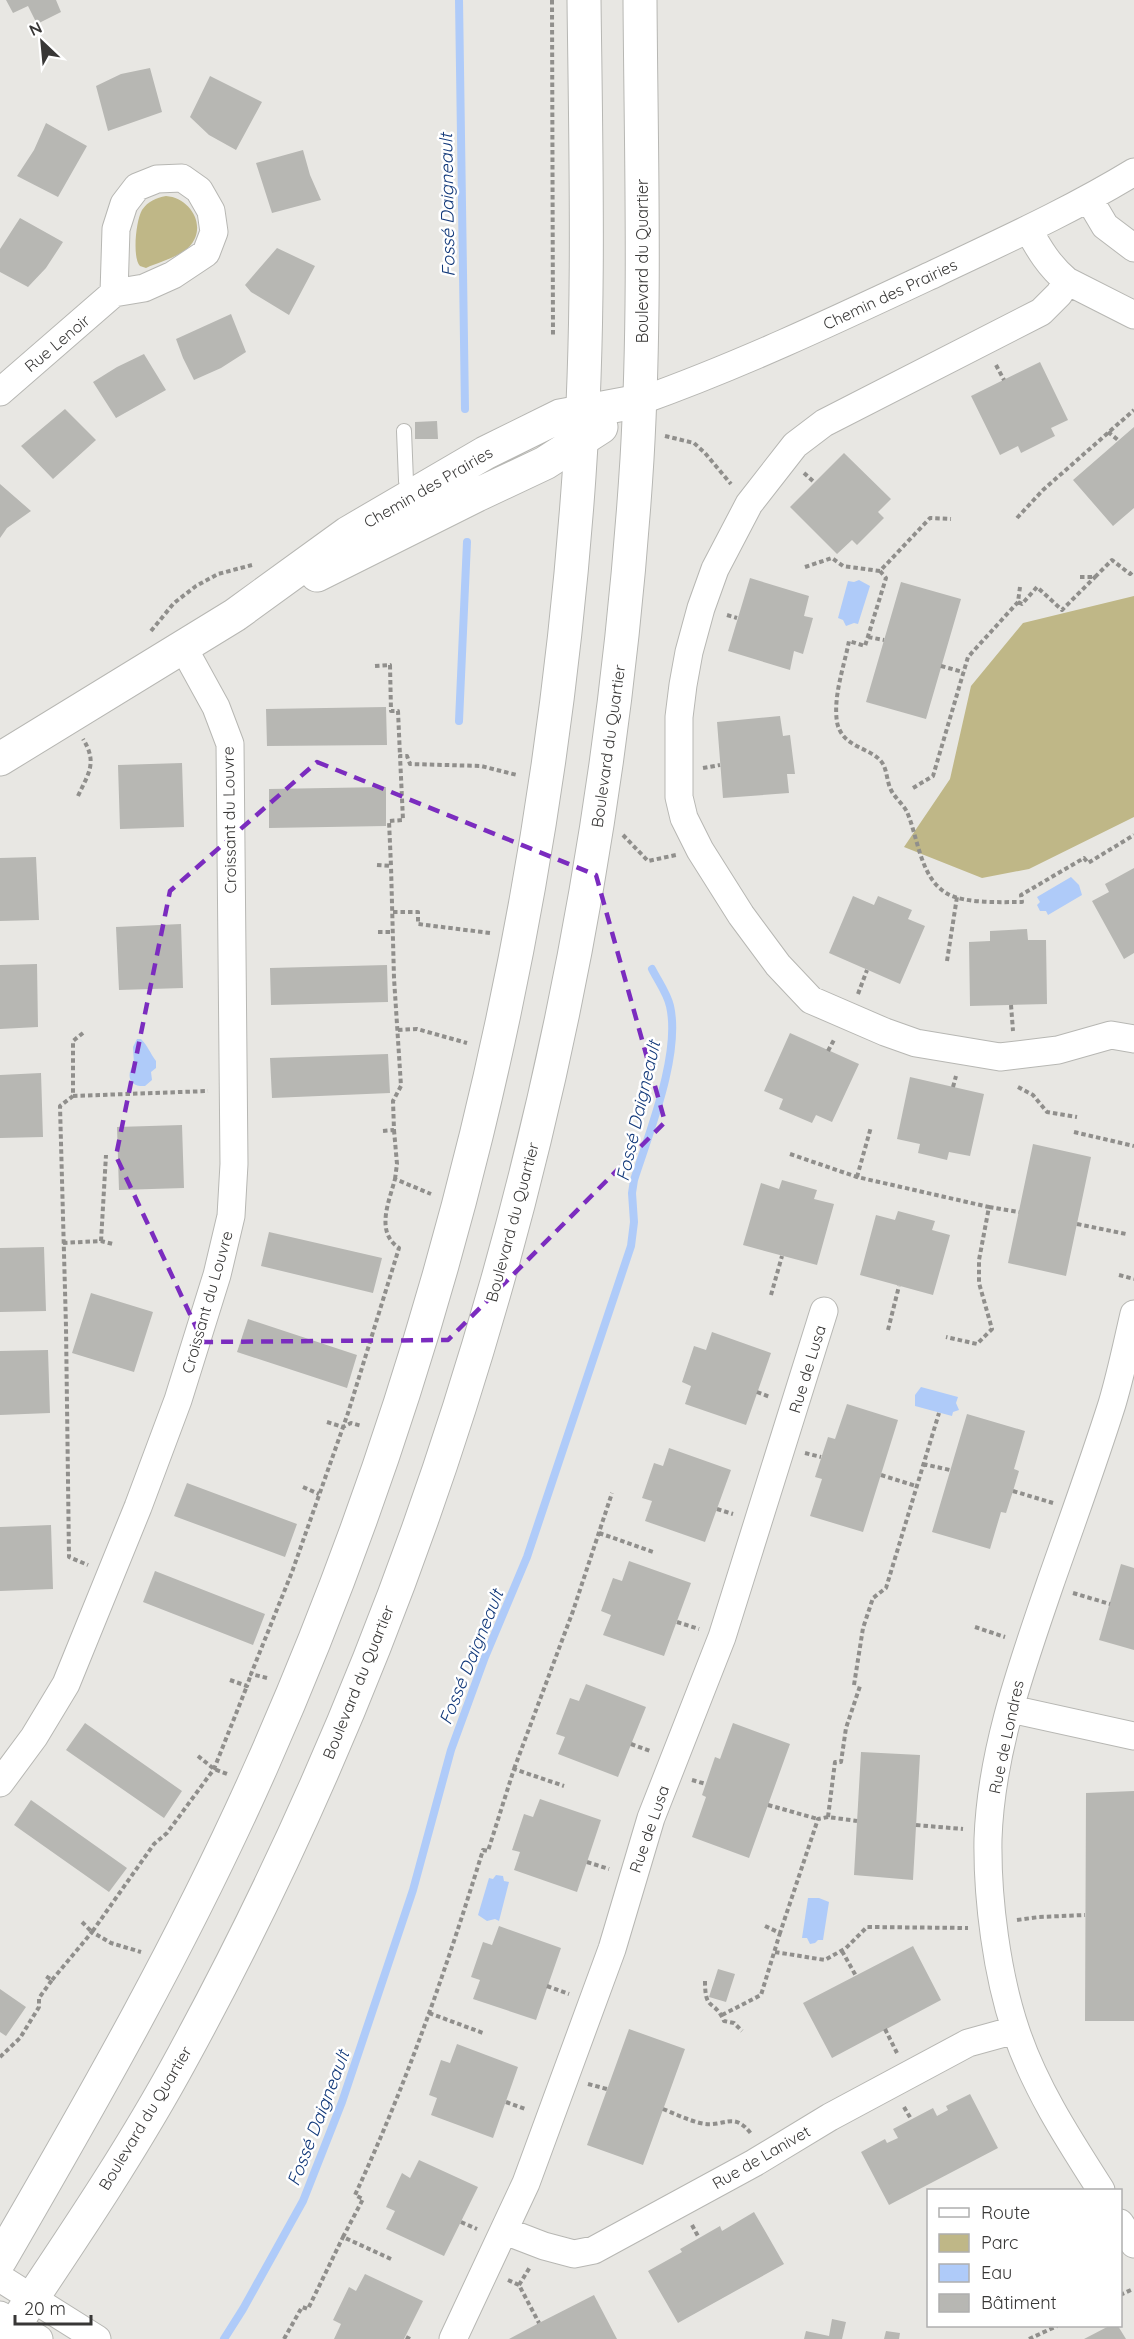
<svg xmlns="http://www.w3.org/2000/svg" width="1134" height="2339" font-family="Quicksand,sans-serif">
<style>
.green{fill:#bfb787}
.water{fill:#afcbf9}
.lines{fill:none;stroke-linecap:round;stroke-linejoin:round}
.stream{stroke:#afcbf9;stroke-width:8}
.building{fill:#b7b7b3}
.service-casing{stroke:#b7b7b3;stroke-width:16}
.minor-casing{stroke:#b7b7b3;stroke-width:29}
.tertiary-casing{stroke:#b7b7b3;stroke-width:35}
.secondary-casing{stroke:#b7b7b3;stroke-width:35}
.path{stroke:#908f8c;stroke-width:4;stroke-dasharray:4.5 3;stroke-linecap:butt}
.service{stroke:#fff;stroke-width:14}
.minor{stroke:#fff;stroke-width:27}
.tertiary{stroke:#fff;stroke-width:33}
.secondary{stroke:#fff;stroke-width:33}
.marked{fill:none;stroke:#7b2cbf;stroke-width:4.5;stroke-dasharray:12 8;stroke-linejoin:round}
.labels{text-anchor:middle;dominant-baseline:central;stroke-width:5;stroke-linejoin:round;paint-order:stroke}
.street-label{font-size:16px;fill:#383736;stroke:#fff}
.water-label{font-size:18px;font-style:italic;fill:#12397a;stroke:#fff}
</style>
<rect width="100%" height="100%" fill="#e8e7e3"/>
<path class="green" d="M166,196C191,198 208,227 189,247C179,257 159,262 146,268L140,266C132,258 136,220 142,210C148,201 156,198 166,196Z
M1134,596V817L1029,869L982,878L904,847L950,779L971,686L1023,623Z"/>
<path class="water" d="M859,580L870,586L858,624L854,623L846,626L843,620L838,618L848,581L854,582Z
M1071,877L1079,885L1082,895L1048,915L1046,911H1040L1037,905L1040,902L1037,897Z
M137,1039H141C148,1046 150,1053 156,1061V1068L151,1072L152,1080L145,1086C130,1087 125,1076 134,1064L133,1047Z
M921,1387L958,1397L956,1403L959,1410L953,1412L952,1416L915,1406V1395Z
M496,1875L503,1876L504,1881L509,1882L499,1921L495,1919L487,1921L478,1915L489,1878L493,1879Z
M808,1898H819L829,1902L823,1940H818L815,1943L810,1944L807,1938H802Z"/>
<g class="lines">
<path class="stream" d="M459,0L465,409
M459,721L467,542
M224,2339L243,2309L303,2201L342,2102L413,1890L451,1750L485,1657L527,1557L631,1246L634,1222L632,1193L634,1180C649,1133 681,1054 670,1006C667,993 658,981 652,969"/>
</g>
<path class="building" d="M6,0H56L61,12L37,24L28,6L13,13Z
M150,68L162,112L108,131L96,86L121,74Z
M210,76L262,102L236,150L209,135L190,117Z
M46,123L87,146L58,197L17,176L34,150Z
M303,150L310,175L321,200L272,213L256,163Z
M20,218L63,242L46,268L28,287L0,272V249Z
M277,248L315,266L289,315L251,292L245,285Z
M231,314L246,352L221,368L194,380L183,358L176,339Z
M144,354L166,390L116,418L93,382L117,367Z
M1040,362L1068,420L1051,428L1055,436L1021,453L1018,446L1000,455L971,396Z
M65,409L96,440L53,479L21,446Z
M437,421L438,439H415V422Z
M1134,427V508L1113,526L1073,480Z
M844,453L891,499L878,512L884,518L857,545L852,540L837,554L790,507Z
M0,484L31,511L7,528L0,538Z
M750,578L809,596L804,616L813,618L803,654L794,651L790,670L728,651Z
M901,582L961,599L926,719L866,702Z
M386,707L387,745L267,746L266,709Z
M780,716L783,736L790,735L795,774H787L789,793L723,798L717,722Z
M182,763L184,827L120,829L118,765Z
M386,787V826L269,828V789Z
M36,857L39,920L0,921V858Z
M1134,868V953L1124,959L1092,901L1109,892L1105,884Z
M853,896L874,905L878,896L912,910L908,919L925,926L900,984L829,953Z
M181,924L183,988L119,990L116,927Z
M1027,929L1028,940H1046L1047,1004L970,1006L969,942L990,941V931Z
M37,964L38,1027L0,1029V965Z
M387,965L388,1002L271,1005L270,968Z
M790,1033L859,1064L832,1122L816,1115L812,1123L779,1109L783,1099L764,1091Z
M388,1054L390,1093L272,1098L270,1058Z
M41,1073L43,1137L0,1138V1075Z
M910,1077L984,1094L970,1156L949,1152L947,1160L918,1153L920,1144L897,1139Z
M182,1125L184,1188L119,1190L117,1127Z
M1033,1144L1091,1157L1066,1276L1008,1263Z
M782,1180L817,1190L814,1199L834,1204L817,1265L743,1245L761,1183L779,1189Z
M898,1211L935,1221L932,1230L950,1235L933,1295L860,1275L876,1215L895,1220Z
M269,1232L382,1258L373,1293L261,1266Z
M44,1247L46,1311L0,1312V1248Z
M91,1293L153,1312L134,1372L72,1353Z
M248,1319L357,1355L347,1388L237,1352Z
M712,1332L771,1353L746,1425L685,1404L691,1386L682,1382L694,1346L706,1350Z
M48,1350L50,1413L0,1415V1351Z
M847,1404L898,1420L863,1532L810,1516L822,1479L815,1477L828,1437L835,1439Z
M967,1414L1025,1431L1014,1469L1019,1471L1013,1491L1006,1513L1001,1512L990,1549L932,1532Z
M669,1448L731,1470L705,1542L645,1521L652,1501L642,1498L654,1463L663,1466Z
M187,1483L297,1524L285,1557L174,1516Z
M51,1525L53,1589L0,1591V1527Z
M629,1561L691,1583L664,1656L603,1635L611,1615L601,1611L613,1578L622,1581Z
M1121,1564L1134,1568V1650L1099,1640Z
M155,1571L265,1614L253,1645L143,1602Z
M586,1684L646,1707L618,1777L558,1754L565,1737L556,1734L570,1698L579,1701Z
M85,1723L182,1791L164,1818L66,1750Z
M733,1723L790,1744L749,1858L692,1837L706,1797L702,1795L715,1757L720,1759Z
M861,1752L920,1755L913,1880L854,1875Z
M1134,1791V2021H1085L1086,1793Z
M540,1799L601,1820L577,1892L514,1870L520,1852L512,1850L524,1814L533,1817Z
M31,1800L127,1868L109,1892L14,1825Z
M499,1926L561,1948L536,2020L473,1999L480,1980L471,1977L483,1942L492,1945Z
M913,1946L941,2000L832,2058L803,2003Z
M718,1969L735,1974L726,2002L709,1997Z
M0,1989L26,2007L6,2036L0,2032Z
M629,2029L685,2049L643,2165L587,2145Z
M457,2044L518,2067L493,2138L431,2115L437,2098L429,2095L441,2060L450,2063Z
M970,2094L998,2148L889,2205L861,2152L885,2139L887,2143L898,2138L893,2129L933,2108L937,2116L948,2110L946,2106Z
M419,2160L478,2187L444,2256L386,2229L395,2211L386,2207L402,2173L410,2178Z
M754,2212L784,2264L678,2323L648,2271L682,2252L680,2249L720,2226L722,2231Z
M365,2274L423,2301L404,2339H334L341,2324L333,2320L349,2287L356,2291Z
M594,2295L617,2339H509L539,2323Z
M832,2319L846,2322L842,2339H804L806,2331L829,2336Z
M1109,2326H1118L1126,2339H1084Z
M886,2331L900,2333L899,2339H884Z"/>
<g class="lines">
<defs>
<path id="service" d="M404,431L406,481L410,496"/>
<path id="minor" d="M1089,199L1105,226L1134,248
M1028,229C1039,249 1049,266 1067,281L1134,315
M1067,281L1059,294L1041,312L824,423L795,445L749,504L715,569L701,608L689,652L683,685L679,717V797L684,818L700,850L741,915L778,965L811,1000L885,1032L916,1043L1000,1057L1058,1050L1111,1035L1134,1039
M0,392L114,293L144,288L173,275L206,253L214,232L211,211L199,190L182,178L157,179L137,187L124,204L116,229L114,293
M640,401C741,365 838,319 936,273C1003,241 1070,211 1134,172
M1011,1709L1134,1736
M0,1783L34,1737L66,1684L138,1507L178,1400L217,1275L231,1216L234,1164L230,744L216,707L183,647
M1101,2190C1069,2140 1035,2088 1016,2031C997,1975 987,1899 988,1839C991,1751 1022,1666 1050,1584C1071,1524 1093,1464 1112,1404C1121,1374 1127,1344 1134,1314
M1120,2223L1134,2244
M505,2231L544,2246L574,2254L594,2250L754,2163L830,2117L968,2043L1015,2030
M0,2278L97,2339
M0,2315L39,2339
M453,2339L526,2183L612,1949L651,1818L722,1637L824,1311"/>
<path id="tertiary" d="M317,575L477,495L545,463L601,427
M0,759L235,615L348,533L485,453L560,416L640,401"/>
<path id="secondary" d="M0,2260C94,2098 186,1937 262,1765C442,1359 548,920 579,476C590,318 586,159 584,0
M5,2339C67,2246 130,2154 183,2056C450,1566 602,1015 637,459C646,306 641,153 640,0"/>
</defs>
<use href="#service" class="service-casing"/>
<use href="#minor" class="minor-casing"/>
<use href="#tertiary" class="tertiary-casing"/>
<use href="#secondary" class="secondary-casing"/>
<path class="path" d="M552,0L553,335
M996,365L1004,380
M1108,432L1118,440
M665,436L694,443L705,453L731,484
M804,473L815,483
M1017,518L1043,490L1134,410
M805,567L832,558L843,566L880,571L930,518L951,519
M880,571L886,578L865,646L849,641C844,667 833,696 837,722C842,749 873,747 883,764C887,771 887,782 891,790C895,798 903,804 907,812C918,837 920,877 946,893C964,904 1001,902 1022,902L1021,895L1084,858L1088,863L1134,835
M1080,577H1095L1112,560L1130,574L1134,570
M1018,602L1022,604L1037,587L1062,610L1095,577
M727,615L737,618
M151,631L174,603L196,586L218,574L252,565
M868,637L884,640
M375,666L390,665L391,711H398L400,756
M941,666L963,672
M703,768L720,765
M913,788L933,776L968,657L1018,602L1020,587
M78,796C88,774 98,763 83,739
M623,835L648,861L676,855
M377,865L391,866L389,821L403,820L400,756H407L410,764L481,766L517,775
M393,912H418V924L490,933
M378,932H393
M947,961L957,897
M858,994L867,970
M1011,1005L1013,1031
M398,1030L417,1029L467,1043
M83,1033L73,1041V1096L60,1106L66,1327L69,1557L88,1565
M828,1051L835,1038
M953,1087L956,1076
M1018,1087L1033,1095L1047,1112L1077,1117
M73,1096L208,1091
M394,1130L397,1164L395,1179
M383,1131L394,1130L393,1101L401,1086L394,978L391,866
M1074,1132L1134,1146
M790,1154L857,1177L989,1207L979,1260V1283L992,1329L977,1344L946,1337
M857,1177L871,1127
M989,1207L1019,1212
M1077,1224L1126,1234
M101,1241L106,1155
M63,1243L101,1241L113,1244
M1119,1275L1134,1279
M771,1295L782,1256
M888,1330L899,1286
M757,1392L770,1397
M327,1422L343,1427L351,1423L362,1426
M805,1453L821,1457
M923,1464L950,1470
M881,1475L916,1486
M303,1487L319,1494
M1013,1491L1053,1503
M717,1509L733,1514
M599,1533L653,1552
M1073,1593L1110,1604
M677,1622L699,1629
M975,1627L1005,1637
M267,1678L251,1674L292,1572L348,1413L399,1248C375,1232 389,1202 395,1179L431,1194
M230,1680L247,1686L251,1674
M854,1685L863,1628L873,1598L886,1588L939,1413
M631,1744L650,1751
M198,1756L214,1769L227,1774
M514,1769L573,1611L612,1493
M692,1780L706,1784
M768,1805L818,1819
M828,1817L835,1762H841L846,1728L860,1686
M916,1825L963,1829
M587,1862L609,1869
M1017,1920L1039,1917L1085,1915
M82,1922L92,1932L154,1844L167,1833L214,1769L247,1686
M765,1926L780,1933L818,1819L828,1817L857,1821
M842,1951L856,1976
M775,1952L825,1960L846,1948L867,1927L968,1928
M52,1980L92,1932L111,1943L141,1952
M705,1981C705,2013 714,1998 724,2021L734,2023L742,2031
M547,1986L569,1994
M429,2013L483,2033
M722,2015L761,1995L780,1933
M885,2029L897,2053
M0,2057L20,2038L39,2007V1998L52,1980L44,1975
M588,2084L607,2089
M506,2102L525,2109
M904,2107L911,2119
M663,2109C675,2114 688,2120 700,2123C724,2129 733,2109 752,2135
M461,2222L477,2229
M692,2225L699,2238
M391,2259L343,2237L363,2199L355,2195C407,2083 447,1967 483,1850L488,1851L514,1769L564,1786
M508,2280L519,2285L539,2323
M519,2285L530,2267
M1120,2295L1133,2289
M406,2337L410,2339
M284,2339L302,2307L308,2309L343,2237
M1029,2339L1057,2326"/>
<use href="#service" class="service"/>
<use href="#minor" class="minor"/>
<use href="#tertiary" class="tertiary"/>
<use href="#secondary" class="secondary"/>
</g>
<path class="marked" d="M317,762L596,875L665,1122L448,1340L203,1342L116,1156L170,891Z"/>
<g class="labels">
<g class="street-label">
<text transform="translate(642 261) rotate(-90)">Boulevard du Quartier</text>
<text transform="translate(890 294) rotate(-25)">Chemin des Prairies</text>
<text transform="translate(57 343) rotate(-40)">Rue Lenoir</text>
<text transform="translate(428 487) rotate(-30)">Chemin des Prairies</text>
<text transform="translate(608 746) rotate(-82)">Boulevard du Quartier</text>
<text transform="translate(229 820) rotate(-91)">Croissant du Louvre</text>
<text transform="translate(512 1222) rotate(-75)">Boulevard du Quartier</text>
<text transform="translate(207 1302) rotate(-74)">Croissant du Louvre</text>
<text transform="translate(807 1369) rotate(-73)">Rue de Lusa</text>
<text transform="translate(358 1682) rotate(-68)">Boulevard du Quartier</text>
<text transform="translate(1006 1737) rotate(-78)">Rue de Londres</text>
<text transform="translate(649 1829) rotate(-71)">Rue de Lusa</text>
<text transform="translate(145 2118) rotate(-59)">Boulevard du Quartier</text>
<text transform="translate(761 2157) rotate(-30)">Rue de Lanivet</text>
</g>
<g class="water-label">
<text transform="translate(447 205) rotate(-91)">Fossé Daigneault</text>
<text transform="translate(638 1111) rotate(-77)">Fossé Daigneault</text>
<text transform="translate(471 1657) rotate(-68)">Fossé Daigneault</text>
<text transform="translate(318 2118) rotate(-69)">Fossé Daigneault</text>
</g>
</g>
<rect x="927" y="2189" width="195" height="138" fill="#ffffff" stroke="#afafaf" stroke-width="1.5"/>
<rect x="939" y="2208" width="30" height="9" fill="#ffffff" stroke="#afafaf" stroke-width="1.5"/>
<text x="981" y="2219" font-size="18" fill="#383736">Route</text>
<rect x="939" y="2234" width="30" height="18" fill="#bfb787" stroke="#afafaf" stroke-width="1.5"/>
<text x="981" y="2249" font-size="18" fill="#383736">Parc</text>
<rect x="939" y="2264" width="30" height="18" fill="#afcbf9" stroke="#afafaf" stroke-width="1.5"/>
<text x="981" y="2279" font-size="18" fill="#383736">Eau</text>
<rect x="939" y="2294" width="30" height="18" fill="#b7b7b3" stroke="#afafaf" stroke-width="1.5"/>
<text x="981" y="2309" font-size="18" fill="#383736">Bâtiment</text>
<g transform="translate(42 42) rotate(334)" stroke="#ffffff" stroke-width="4.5" paint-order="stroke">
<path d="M0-4.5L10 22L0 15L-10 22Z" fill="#383736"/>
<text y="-9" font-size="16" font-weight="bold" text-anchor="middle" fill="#383736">N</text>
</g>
<path d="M15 2315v9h76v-9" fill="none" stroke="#383736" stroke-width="3"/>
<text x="24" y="2315" font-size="18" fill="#383736" stroke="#ffffff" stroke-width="4.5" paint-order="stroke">20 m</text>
</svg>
